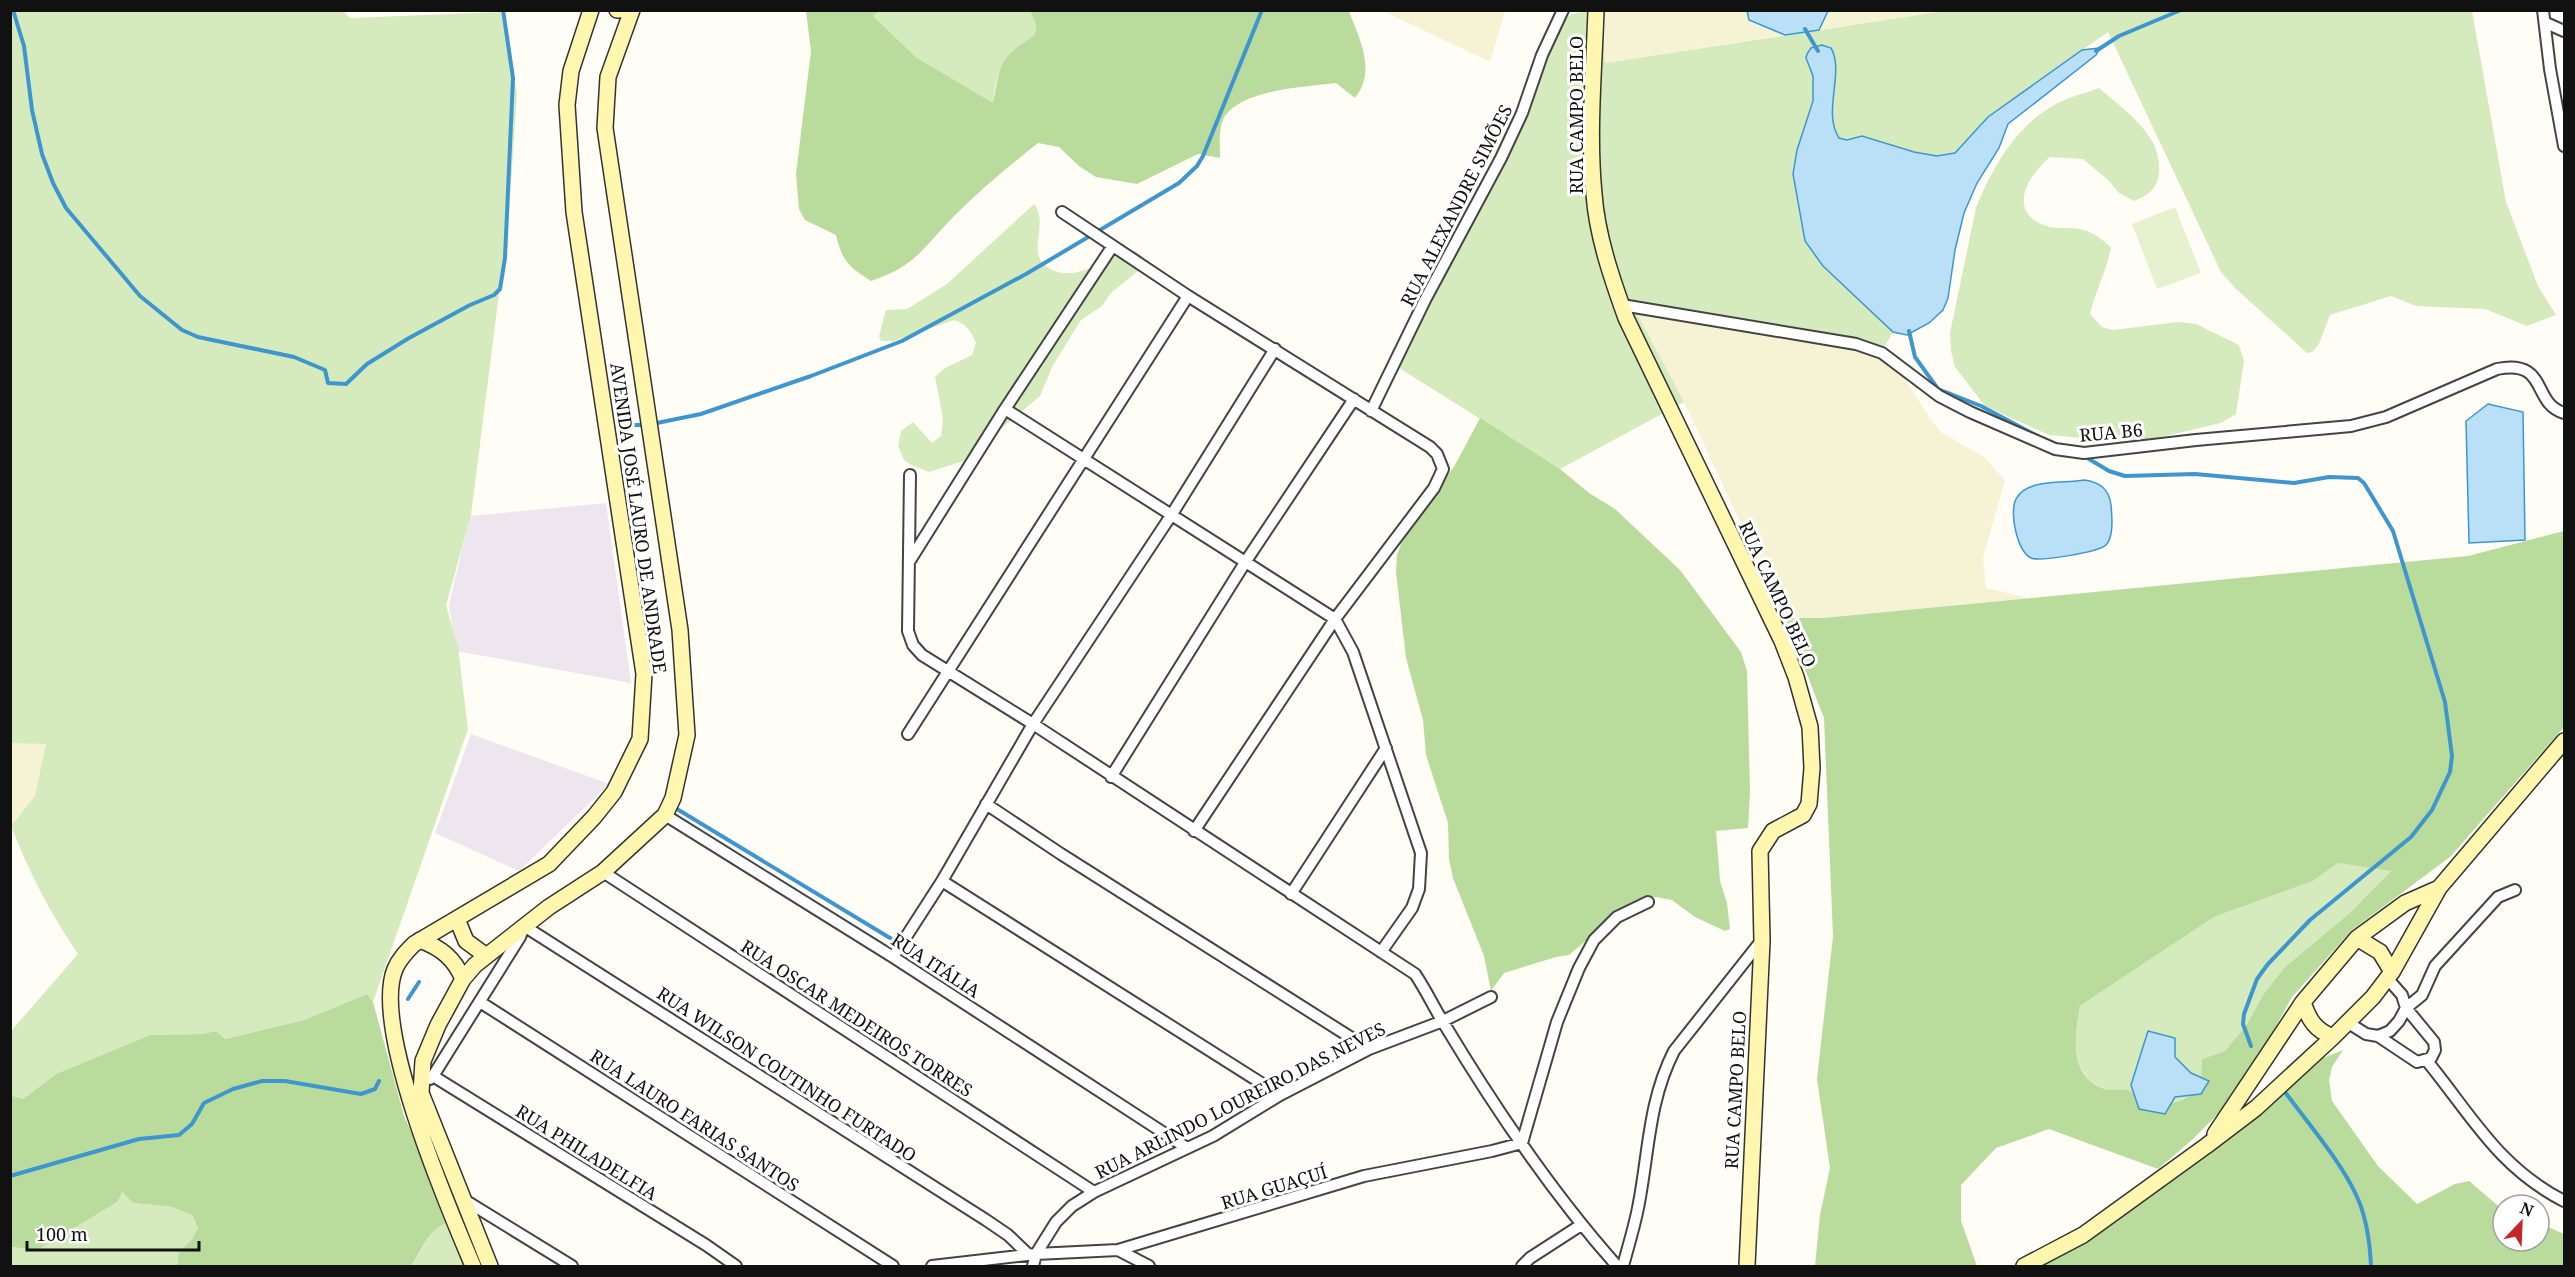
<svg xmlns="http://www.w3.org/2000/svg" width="2575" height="1277" font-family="'Noto Serif',serif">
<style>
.industrial{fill:#eee6ef}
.farmland{fill:#f6f3d4}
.green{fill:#d5ebbd}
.forest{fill:#b9dc9c;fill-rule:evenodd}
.pitch{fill:#e6f2cf}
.water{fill:#b9e0f7;stroke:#3f96cf;stroke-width:1.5}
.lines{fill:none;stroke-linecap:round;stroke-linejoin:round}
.stream{stroke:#3f96cf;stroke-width:4}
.street-casing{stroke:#444;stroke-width:14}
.secondary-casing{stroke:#333;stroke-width:18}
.street{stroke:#fff;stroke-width:10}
.secondary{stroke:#fff6b0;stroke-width:15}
.labels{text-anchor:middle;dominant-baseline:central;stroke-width:6;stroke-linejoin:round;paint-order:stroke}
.street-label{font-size:18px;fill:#111;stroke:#fff}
</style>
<rect width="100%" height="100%" fill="#fffdf5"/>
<path class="industrial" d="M606,503L631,683L456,651L449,605L470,516Z
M471,734L609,784L519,871L435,833Z"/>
<path class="farmland" d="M1503,10L1505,12L1490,62L1383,11Z
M1604,11H1746L1749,20L1785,35L1605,63Z
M1828,11H1944L1819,30Z
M1633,307L1885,346L1930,419L1942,433L1984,457L2005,480L1983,558L1986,588L2028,598L1823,618H1785L1684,402Z
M31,682L59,806L11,827V690Z"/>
<path class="green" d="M342,10L350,18L501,12L517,93L509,215L471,515L446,605L458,647L468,729L373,1002L367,994L304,1020L225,1039L216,1031L202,1034L150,1035L56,1074L23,1099L11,1095V1031L78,954C49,911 30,874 11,826L35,796L46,744L10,743L11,11Z
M879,10L1030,11L1036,25L1035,35C1005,53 996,69 993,104L917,58L873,16Z
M1588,11L1603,22L1605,63L1944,11H2472L2506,202L2538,286L2556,315L2527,326L2485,309L2416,306L2391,296L2330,315L2319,344L2312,352L2307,353L2235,288L2221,272L2108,32L1988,117L1955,153L1937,156L1901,149L1886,143L1839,138C1826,119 1834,78 1835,55L1811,48L1806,59L1813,76V101L1797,150L1793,174L1798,206L1861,300L1893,332L1885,346L1634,308L1684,402L1560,469L1396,366L1491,182L1563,23L1571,14Z
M2099,88C2124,110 2162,134 2159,172C2158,188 2149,195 2134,201L2119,193L2108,180L2083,159L2050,157C2028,175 2006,212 2046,226C2058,230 2072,226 2083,230C2095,233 2102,240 2111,247C2107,271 2095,291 2090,314L2102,327L2113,330L2178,322L2196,324L2239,345L2244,361L2236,414L2221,423L2144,441L2125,442L2049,435L1985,406L1955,367L1951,351L1950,333L1976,208C1992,168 2016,125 2056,104C2069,97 2085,93 2099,88Z
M1034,204C1051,226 1022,255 1052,270C1082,283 1108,253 1136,251L1143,257L1144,266L1111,293L1102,306L1081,320L1053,365L1040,396L963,461L929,472L911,465L904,460L898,446L901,431L913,422L932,443L941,436L943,418L935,377L945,368L972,355L976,343C971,331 967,324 954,320L894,341H881L879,336L886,310L907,309L947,284Z
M2338,863L2392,870L2351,912L2284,968L2263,995L2247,1024L2225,1051L2202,1059C2201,1066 2202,1076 2200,1082C2190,1106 2160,1106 2140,1098C2136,1096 2133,1092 2128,1090C2121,1088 2113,1091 2106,1089C2068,1077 2075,1036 2080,1006L2214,917L2313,881Z
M122,1192L133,1203L172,1207L192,1215L198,1228L192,1239L179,1252L177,1266H11L10,1247L37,1250Z
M451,1221L470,1266H409C429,1248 420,1231 451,1221Z"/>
<path class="forest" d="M806,11H879L873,16L917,58L993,103C1001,64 998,58 1035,35L1036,25L1030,11H1349C1359,39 1377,70 1355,98L1336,83C1305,87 1244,89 1225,116C1218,127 1220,145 1220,158L1198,154L1137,184L1096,177L1079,166L1059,147L1038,143C1009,166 980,190 954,216C923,248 916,266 871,281C849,267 842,261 836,235L805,220L799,209L796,174L811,51Z
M1480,418L1560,469L1589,493L1615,509L1680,570L1741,652L1747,671L1750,792L1748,828L1716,831L1720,881L1727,903L1730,929L1725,931L1695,917L1672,900L1656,897L1639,901L1618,914L1569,955L1556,957L1504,973L1491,991L1484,956L1453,878L1449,859L1448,823L1426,755L1423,720L1406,658L1396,572L1397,555L1403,539L1455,465Z
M2564,531V727L2450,857L2352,930L2292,997L2239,1093L2193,1139L2158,1169L2049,1129L1996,1148L1961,1185V1221L1977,1266H1815L1820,1215L1830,1168L1817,1079L1833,936L1824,718L1785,618H1823L2468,556ZM2338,863L2391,871L2351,912L2284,968L2263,995L2247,1024L2225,1051L2202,1059C2201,1066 2202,1076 2200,1082C2190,1106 2160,1107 2140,1098C2136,1096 2133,1092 2128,1090C2121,1088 2113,1091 2105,1089C2068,1077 2075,1036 2080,1006L2214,917L2313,881Z
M367,994L373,1002L404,1116L451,1221C425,1230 426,1246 411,1265L177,1266L179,1252L192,1239L198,1228L192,1215L172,1207L133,1203L122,1192L117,1202L37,1250L11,1247L10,1095L23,1099L56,1074L150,1035L202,1034L216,1031L225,1039L304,1020Z
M2343,1050L2332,1067L2329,1080L2332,1101L2378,1166L2417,1204L2455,1184L2469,1181L2503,1210V1241H2539V1223L2564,1234V1266H2040L2098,1234L2213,1152L2311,1063Z"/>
<path class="pitch" d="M2175,207L2201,273L2157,289L2132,224Z"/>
<path class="water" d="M1747,11V10L1828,11L1819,30L1785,35L1749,20Z
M1822,45L1831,48C1845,72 1822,112 1839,138L1847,140L1862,136L1914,152L1937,156L1955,153L1988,117L2082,50L2100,48L2096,55L2008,124L1999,148L1977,183L1964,213L1955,250L1948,298L1943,310L1929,323L1907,335L1893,332L1823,266L1805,241L1793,174L1797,150L1813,101V76L1806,58L1807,54L1811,48Z
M2488,404L2523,412L2525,540L2469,543L2466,421Z
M2084,480C2100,482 2109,489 2111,505C2112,516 2114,537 2106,545C2099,552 2039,562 2031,558C2017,551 2009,512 2016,499C2027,478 2064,484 2084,480Z
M2148,1031L2175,1038V1057L2191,1073L2209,1081L2201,1094L2175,1097L2165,1114L2139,1109L2131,1085Z"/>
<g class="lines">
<path class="stream" d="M13,10L24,46L32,110L42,154L53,183L66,208L140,296L182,330L198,337L294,357L325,370L328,383L346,384L367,364L409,338L470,305L494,295L500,289L505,258L513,78L503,10
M1805,29L1818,51
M2096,51L2119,36L2181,10
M1909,331L1915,357L1938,389L1981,406L2039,437
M652,424L701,414L811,376L902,341L1026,274L1179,183L1197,166L1203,156L1262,10
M626,425H645
M2084,456L2109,471L2125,476L2195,474L2294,483L2329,477L2358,478L2364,483L2393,531L2445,702L2452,756L2450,772L2432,810L2411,837L2310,920L2268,964L2257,979L2244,1014L2243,1024L2251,1046
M672,806L895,941
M408,999L419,982
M2282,1088C2306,1121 2342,1162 2358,1199C2367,1220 2370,1244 2371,1266
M10,1176L139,1139L179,1135L192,1124L204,1103L233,1089L262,1081H285L361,1094L375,1089L379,1081"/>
<defs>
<path id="street" d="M2543,10L2550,69L2564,146
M2546,23L2564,31
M1062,212L1188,296L1430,447L1437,454L1443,469L1434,488L1335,619L1194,831
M1622,305L1856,344L1882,353L1939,396L1970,412L2055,449L2084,453L2196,440L2351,426L2386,417L2497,369C2549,359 2531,403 2564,413
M1005,409L1335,619L1353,652L1421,853L1419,889L1412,908L1381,952
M1371,411L1425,300L1501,158L1522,113L1542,55L1563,10
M910,475L908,631L913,645L922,655L1033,724L1415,974C1426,990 1433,1006 1443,1022C1494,1107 1551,1192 1617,1266
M909,562L1005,409L1112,247
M908,734L1188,296
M1111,777L1246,561L1354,399
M986,804L1061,854L1369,1049
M665,815L893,957L1187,1148
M603,872L1094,1192
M942,881L1280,1095
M1291,894L1386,748
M893,957L942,881L1033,724L1172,514L1275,349
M480,1002L893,1266
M2347,1022L2366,1034L2378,1036L2417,1062L2431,1058L2435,1050L2434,1042L2406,1008L2402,995L2387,978
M2378,1036L2390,1031L2399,1021L2406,1008L2422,995L2435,966L2498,897L2515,890
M2427,1061C2472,1116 2498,1167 2564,1201
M433,1076L520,937L524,926L986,1220L1008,1235L1029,1255
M430,1079L433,1076L706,1245L736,1266
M463,1199L572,1266
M1118,1250L1149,1266
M932,1266L1036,1254L1118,1250L1364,1176L1492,1151L1522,1143L1557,1022L1579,968L1594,940L1617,917L1648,902
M1033,1266L1036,1254L1056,1222L1072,1206L1094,1192L1213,1136L1280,1095L1369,1049L1443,1021L1491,997
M1522,1266L1530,1258L1581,1225
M1623,1266C1628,1247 1634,1228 1638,1208C1649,1153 1648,1102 1674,1051L1761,941"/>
<path id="secondary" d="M617,10H619
M1596,10C1594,71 1588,134 1594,194C1597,236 1612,279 1626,318L1782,641L1796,677L1810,727L1812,768L1809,804L1803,815L1773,831L1760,851L1762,941L1747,1266
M457,919L466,941L485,955
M2357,938L2380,952L2392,972
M420,940C441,948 454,958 463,979
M2303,1002C2309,1020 2315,1030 2333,1037
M2215,1134L2303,1002L2357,938L2405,903L2439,888
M473,1266C448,1207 371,1027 395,969C399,959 407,951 414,944L549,864L594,817L614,792L640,739L644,674L574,212L567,105L571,71L591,10
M490,1266L421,1093L423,1061L438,1025L463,979L475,965L549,907L603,872L665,815L673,798L687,735L680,630L605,128L608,77L632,10
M2024,1266L2083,1235L2206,1146L2256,1108L2333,1037L2373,997L2392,972L2439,888L2564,741"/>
</defs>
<use href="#street" class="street-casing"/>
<use href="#secondary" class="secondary-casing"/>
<use href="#street" class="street"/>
<use href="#secondary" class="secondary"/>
</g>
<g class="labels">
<g class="street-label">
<text transform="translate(1576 115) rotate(-90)">RUA CAMPO BELO</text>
<text transform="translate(1456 205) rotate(-63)">RUA ALEXANDRE SIMÕES</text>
<text transform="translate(2111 432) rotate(-5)">RUA B6</text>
<text transform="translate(639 518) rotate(82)">AVENIDA JOSÉ LAURO DE ANDRADE</text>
<text transform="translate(1778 594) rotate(65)">RUA CAMPO BELO</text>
<text transform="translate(936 965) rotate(33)">RUA ITÁLIA</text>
<text transform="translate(857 1018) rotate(33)">RUA OSCAR MEDEIROS TORRES</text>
<text transform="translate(787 1074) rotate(33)">RUA WILSON COUTINHO FURTADO</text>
<text transform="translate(1735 1090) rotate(-87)">RUA CAMPO BELO</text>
<text transform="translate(1240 1100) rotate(-27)">RUA ARLINDO LOUREIRO DAS NEVES</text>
<text transform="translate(695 1120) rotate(33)">RUA LAURO FARIAS SANTOS</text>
<text transform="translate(587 1152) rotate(32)">RUA PHILADELFIA</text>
<text transform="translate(1274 1187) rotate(-17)">RUA GUAÇUÍ</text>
</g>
</g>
<rect width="2575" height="1277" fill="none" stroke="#111111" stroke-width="24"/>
<g transform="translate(2521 1223) rotate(23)"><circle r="28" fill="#ffffff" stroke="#a0a0a0" stroke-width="1.5"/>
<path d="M0-4.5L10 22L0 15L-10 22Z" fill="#c4262e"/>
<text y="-9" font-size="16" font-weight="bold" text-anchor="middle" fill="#111111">N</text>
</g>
<path d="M27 1241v9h172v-9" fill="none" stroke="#111111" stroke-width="3"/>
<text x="36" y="1241" font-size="18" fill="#111111" stroke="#ffffff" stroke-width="4.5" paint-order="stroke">100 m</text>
</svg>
